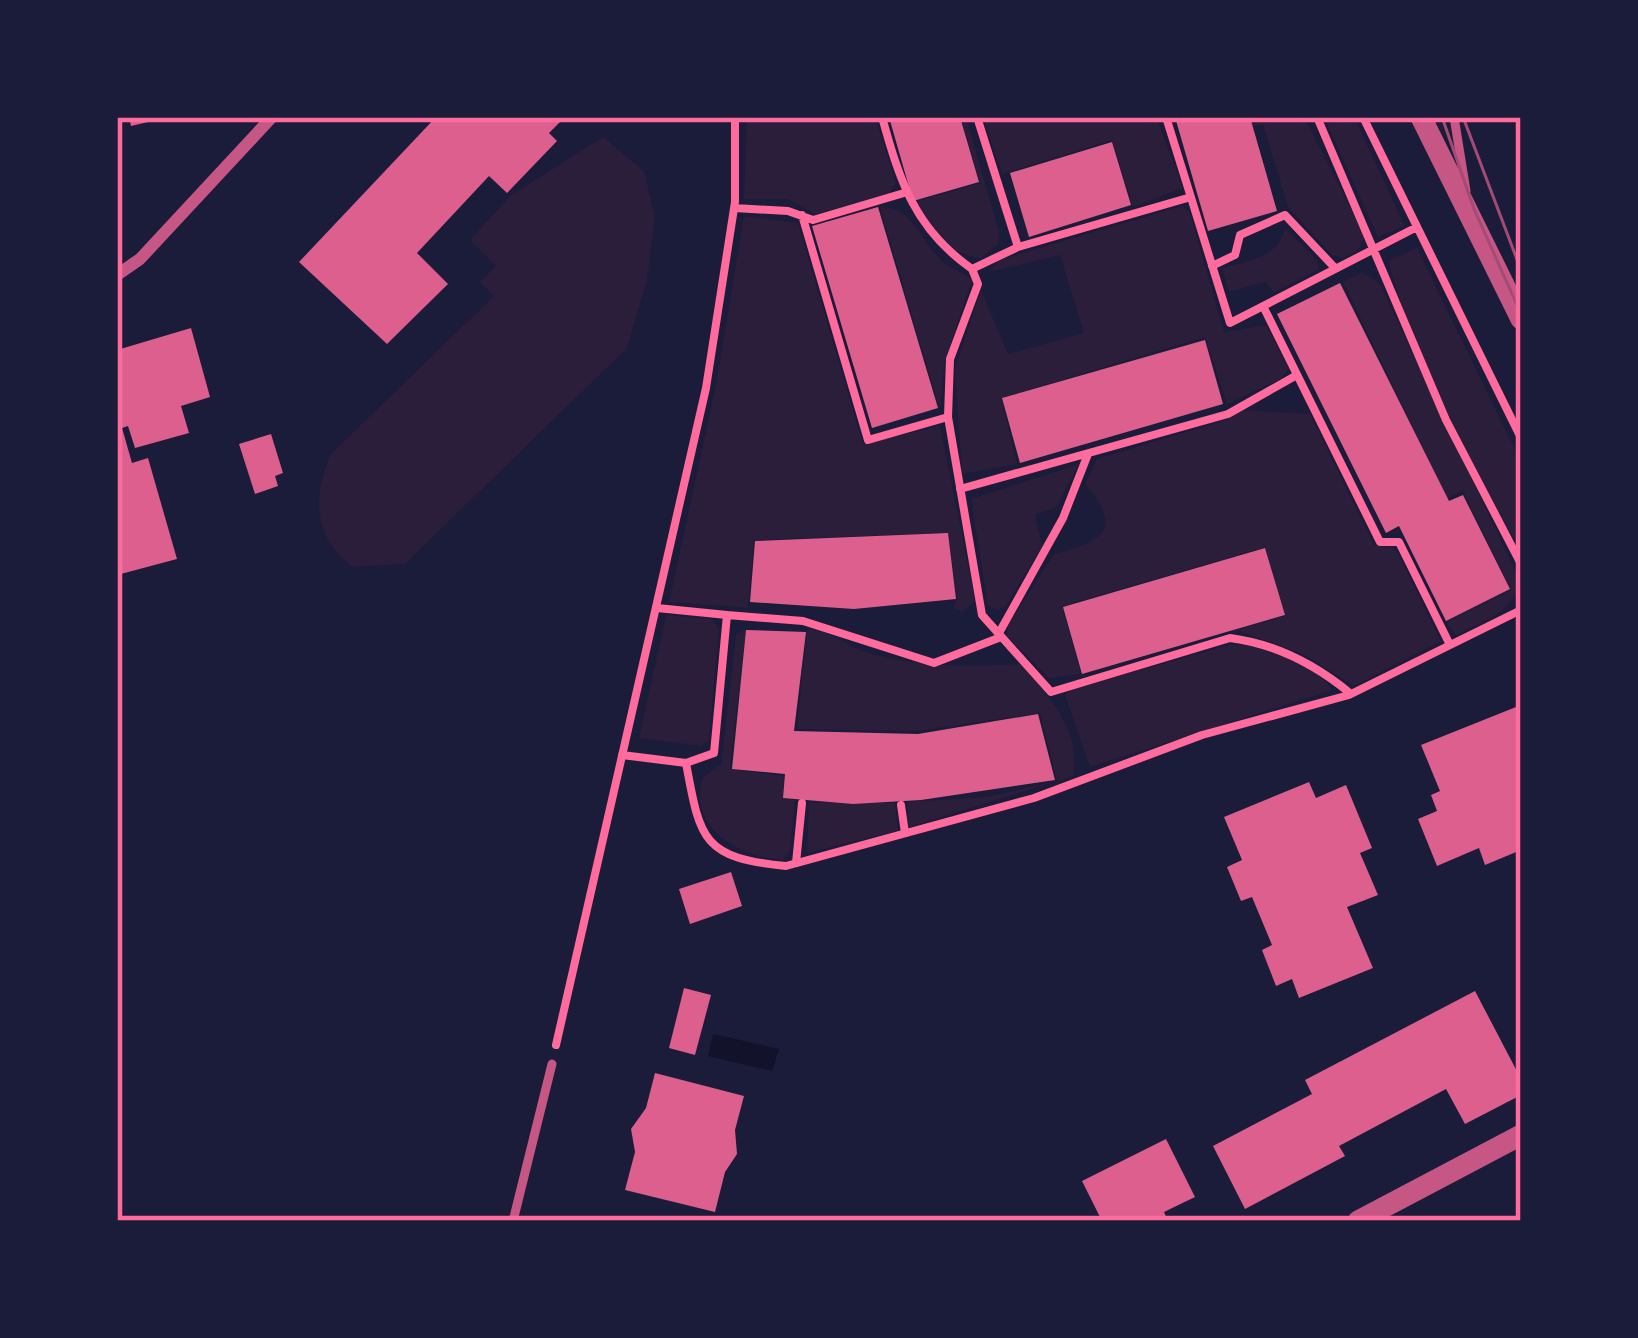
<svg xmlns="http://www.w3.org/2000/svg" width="1638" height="1338" viewBox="0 0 1638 1338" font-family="'Exo 2',sans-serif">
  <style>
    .green { fill: #2a1e3b }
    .water { fill: #12122b }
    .building { fill: #dd5f8e }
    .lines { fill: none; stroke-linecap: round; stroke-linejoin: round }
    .path { stroke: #ff6b9d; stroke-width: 8 }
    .service { stroke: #c65784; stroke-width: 9 }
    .minor { stroke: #c65784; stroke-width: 12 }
    .tertiary { stroke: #c65784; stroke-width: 21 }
    .tram { stroke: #a44b75; stroke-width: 3 }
    .neatline { fill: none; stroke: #ff6b9d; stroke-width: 4.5 }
  </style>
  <rect width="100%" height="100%" fill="#1b1b3a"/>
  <!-- green -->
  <path class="green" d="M747 117H875L896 183 889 193 816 214 788 199H744Z
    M961 117H966L999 232 998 244 980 259 950 249 915 202 980 183Z
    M983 117H1156L1183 188 1133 207 1112 140 1002 174Z
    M1250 117H1304L1365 236 1357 251 1342 258 1332 255 1288 207 1263 124 1253 127Z
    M1324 117H1354L1405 226 1378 237Z
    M603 137 644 171 655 217 647 280 627 348 405 564 353 567C313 538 313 498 330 455L494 296 480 282 496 266 470 240 510 196Z
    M1182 206 1190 213 1224 332 1266 325 1289 369 1280 379 1227 404 1205 337 1001 398 1017 464 962 474 955 369 981 290 1008 354 1084 333 1060 255 990 272 999 260Z
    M880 207C917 207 920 246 947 265 956 271 965 273 972 280L945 360 940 410Z
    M744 216 798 223 863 444 940 426 974 594V602L962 612 953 608 957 599 948 533 754 540 748 608 669 602 716 385Z
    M1285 228 1317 260 1319 269 1274 292 1265 282 1229 292 1222 268C1250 260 1277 259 1285 228Z
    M1417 248 1521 462V550C1470 467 1414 355 1388 261Z
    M1362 272 1380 284 1520 581C1513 613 1483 621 1456 635L1446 622 1511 590 1463 491 1447 498 1343 282Z
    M1240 410 1310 414 1374 545 1393 548 1399 555 1441 641 1354 686 1305 655 1236 630 1285 616 1265 547 1062 606 1081 674 1049 678 1007 636 1008 625 1054 554C1102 541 1125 530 1085 484L1097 459 1229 419Z
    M1079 464 1056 508 1035 514 1042 546 1006 606 998 610 988 606 971 499Z
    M666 615 711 619 719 629 709 740 701 746 639 738Z
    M746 629 730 769 784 776 783 799 795 800 790 851 782 860C737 856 687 827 703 777L721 765 736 634Z
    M807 629C831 630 846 646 868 653 919 667 967 667 1020 664 1048 694 1082 731 1073 776L909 827 907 802 987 797 1057 781 1040 713 918 731 797 729Z
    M1232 644C1260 646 1319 665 1332 690L1090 767 1065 695 1071 690Z
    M809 802 895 803 898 831 807 853Z"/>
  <!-- water -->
  <path class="water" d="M713 1034 779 1049 772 1071 708 1056Z"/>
  <!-- building -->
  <path class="building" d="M129 117H160L161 119 131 126Z
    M436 117H565L549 133 557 141 507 193 489 176 417 253 448 284 387 344 299 262Z
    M889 117H960L979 182 913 201Z
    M1175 117H1250L1277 211 1208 231Z
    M1112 142 1131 205 1029 237 1010 173Z
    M878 207 938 408 872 428 812 226Z
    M1340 283 1449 501 1463 495 1510 589 1446 621 1399 526 1386 533 1277 314Z
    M191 328 210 397 181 406 189 433 135 448 128 426 122 428 132 463 148 458 177 559 117 575V350Z
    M1205 340 1223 404 1020 463 1002 398Z
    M271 434 283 473 275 476 278 486 255 494 239 444Z
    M948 533 956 599 854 609 750 602 755 541Z
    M1265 548 1285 615 1082 674 1063 607Z
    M746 630 806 632 794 731 918 734 1038 714 1055 780 921 800 853 804 783 798 785 774 732 769Z
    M1521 705V832L1516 835 1521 850 1485 865 1479 848 1437 866 1418 819 1437 811 1431 795 1440 791 1421 745Z
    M1309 782 1316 798 1346 785 1372 848 1360 853 1378 895 1347 907 1373 968 1299 998 1292 979 1276 986 1262 950 1272 945 1252 897 1241 901 1227 867 1242 860 1224 817Z
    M731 872 742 906 690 924 679 889Z
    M684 988 711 995 695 1055 669 1048Z
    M1475 991 1521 1079V1095L1465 1124 1446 1089 1339 1146 1345 1156 1245 1209 1213 1146 1312 1094 1305 1080Z
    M655 1073 744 1096 735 1130 737 1154 725 1172 715 1212 625 1190 635 1152 631 1129 646 1108Z
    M1166 1139 1195 1197 1164 1212 1168 1221H1102L1082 1181Z"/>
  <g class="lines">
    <!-- path -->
    <path class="path" d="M882 117C900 182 915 229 972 269L1018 247
      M977 117 1018 247 1191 197
      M1166 117 1230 323 1415 228
      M1317 117 1446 420 1521 564
      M1363 117 1521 438
      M734 208 788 211 813 220 904 193
      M802 215 868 440 948 417
      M1212 266 1235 255 1240 235 1285 215 1335 268
      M972 269 978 284 950 359 948 417 982 615 1051 692 1230 638C1276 644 1316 665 1351 694L1521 610
      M1263 306 1380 542H1399L1450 645
      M960 489 1228 414 1297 375
      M657 608 727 615
      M999 633 1063 518 1088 454
      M622 755 686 763C700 839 702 858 786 866L1034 798 1202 735 1349 695
      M686 763 714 753 727 615 803 621 934 663 1001 637
      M901 805 905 833
      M796 863 802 803
      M556 1045 706 388 735 202V117"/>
    <!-- service -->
    <path class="service" d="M1454 117 1466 191
      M513 1221 552 1064"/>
    <!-- minor -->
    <path class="minor" d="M117 275 140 259 272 117"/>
    <!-- tertiary -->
    <path class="tertiary" d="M1421 117 1521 319
      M1358 1221 1521 1135"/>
    <!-- tram -->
    <path class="tram" d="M1442 117 1474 209 1521 314
      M1463 117 1521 270"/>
  </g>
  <!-- border -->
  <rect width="1638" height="1338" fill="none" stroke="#1b1b3a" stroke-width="240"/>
  <rect x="120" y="120" width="1398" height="1098" class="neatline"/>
</svg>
